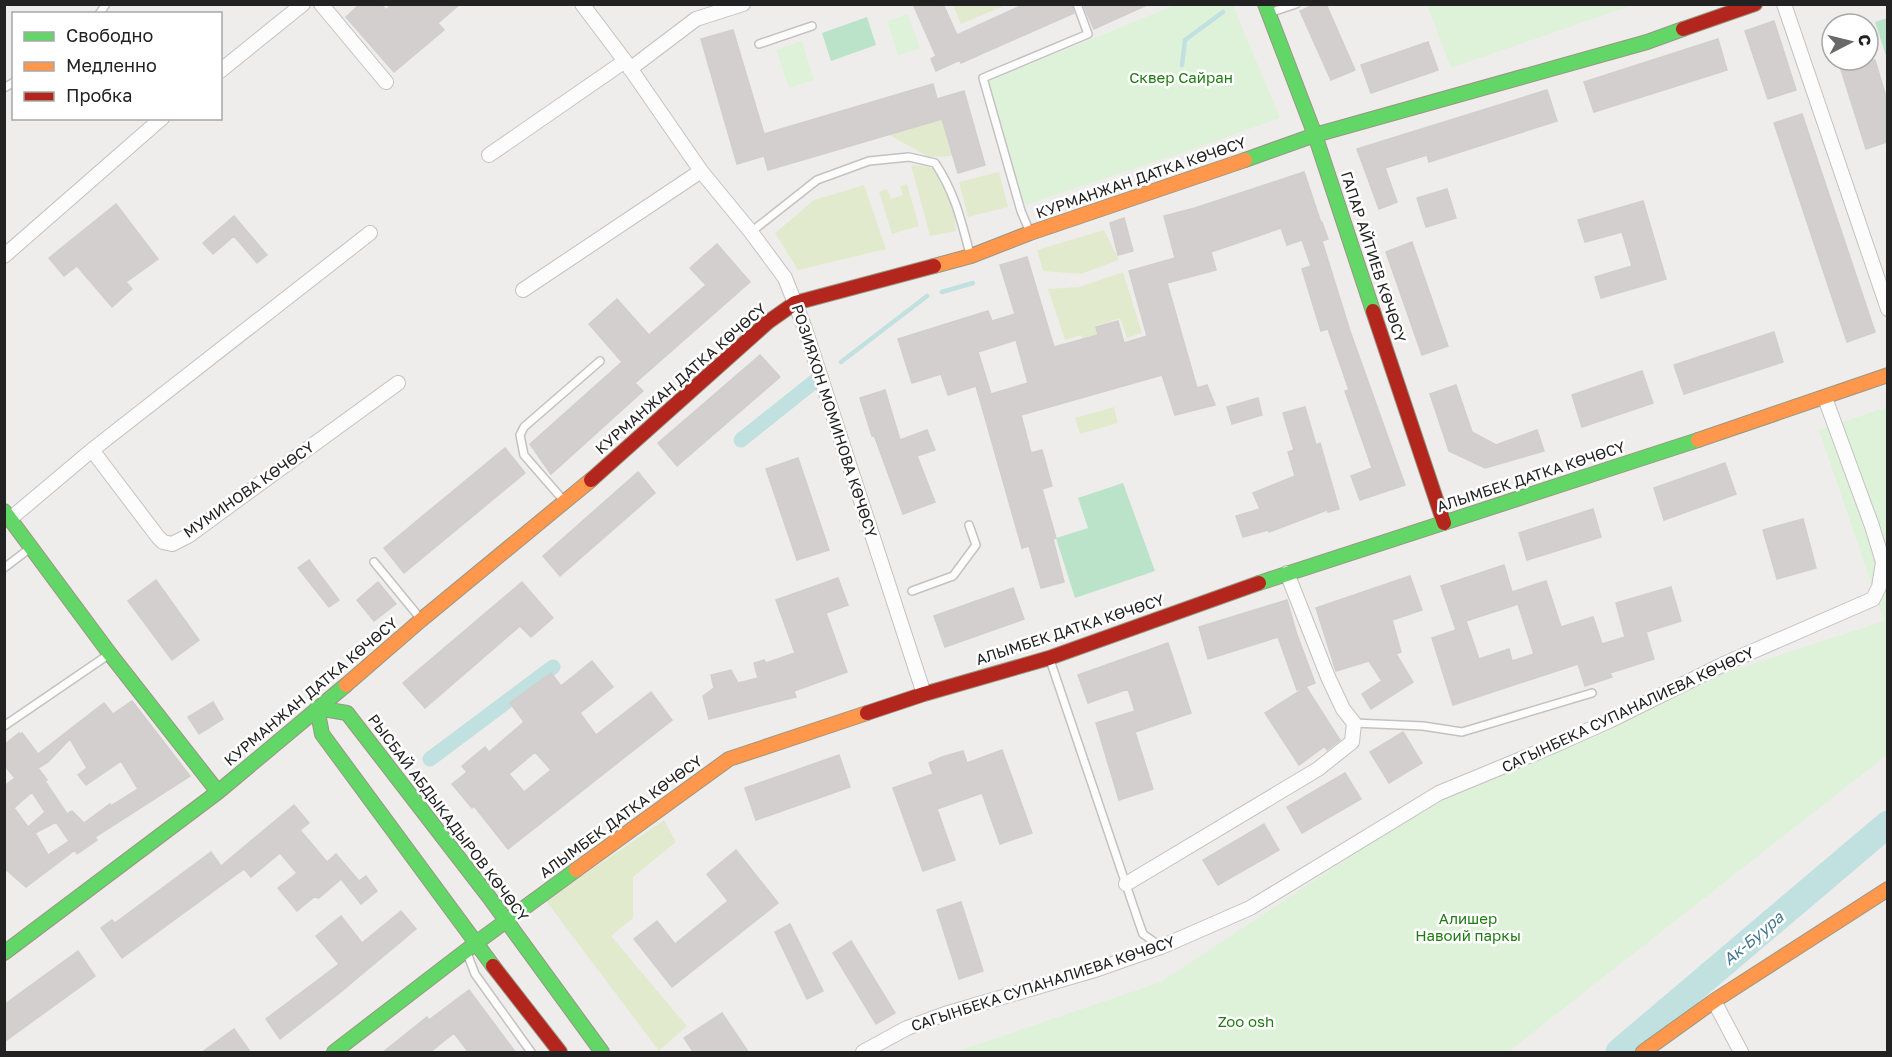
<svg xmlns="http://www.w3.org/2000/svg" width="1892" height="1057" viewBox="0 0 1892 1057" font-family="'Golos Text',sans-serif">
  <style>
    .grass { fill: #e2eacd }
    .park { fill: #def2d9 }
    .pitch { fill: #bae3c9 }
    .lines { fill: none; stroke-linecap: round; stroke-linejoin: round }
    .stream { stroke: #c1e0e0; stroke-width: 4.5 }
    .canal { stroke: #c1e0e0; stroke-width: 15 }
    .river { stroke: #c1e0e0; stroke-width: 27 }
    .building { fill: #d2cfce; stroke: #d2cecc; stroke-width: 1.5; fill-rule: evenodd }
    .lane-casing { stroke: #c3c2c1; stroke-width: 10 }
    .street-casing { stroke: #c3c2c1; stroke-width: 16 }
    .fast-casing { stroke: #999683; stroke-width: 16 }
    .slow-casing { stroke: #999683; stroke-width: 16 }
    .jam-casing { stroke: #999683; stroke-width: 16 }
    .lane { stroke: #fdfcfc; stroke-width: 7 }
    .street { stroke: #fdfcfc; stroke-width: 14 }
    .fast { stroke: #63d668; stroke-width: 14 }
    .slow { stroke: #ff974d; stroke-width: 14 }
    .jam { stroke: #b3261e; stroke-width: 14 }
    .labels { text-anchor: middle; stroke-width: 5; stroke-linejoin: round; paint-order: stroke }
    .park-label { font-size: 15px; fill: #217b14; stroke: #fff }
    .street-label { font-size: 15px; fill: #222; stroke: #fff }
    .water-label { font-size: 16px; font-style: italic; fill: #47788d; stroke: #fff }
  </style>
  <rect width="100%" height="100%" fill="#efedeb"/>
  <!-- grass -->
  <path class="grass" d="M953 5H1006L961 24Z
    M942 119 953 156 929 157 889 135Z
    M911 165 931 167C947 184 955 207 956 231L930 236Z
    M999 172 1008 207 968 217 959 182Z
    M907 184 919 226 892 234 879 192 887 189 891 199 903 195 900 186Z
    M864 185 886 249 798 270 775 233 814 200Z
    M1104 230 1119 260 1081 274 1043 271 1037 250Z
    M1123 272 1142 333 1127 338 1120 318 1095 326 1101 345 1086 350 1081 335 1065 340 1048 289 1079 287Z
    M1114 407 1118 423 1080 434 1075 418Z
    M664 820 676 842 633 877V918L611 936 687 1026 659 1051 546 901Z"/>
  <!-- park -->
  <path class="park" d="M1175 5H1233L1280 118 1202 146 1025 205 989 81Z
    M1427 5V4L1633 5 1451 68Z
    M908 14 920 48 898 56 887 21Z
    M802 41 814 80 789 88 776 50Z
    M1887 407V755L1508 1052H955L1161 982 1437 799 1703 680 1884 621 1819 430Z"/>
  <!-- pitch -->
  <path class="pitch" d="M867 17 876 45 831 61 822 33Z
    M1887 18H1888L1887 59 1875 22Z
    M1123 483 1155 571 1075 598 1056 538 1088 528 1078 498Z"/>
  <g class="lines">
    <!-- stream -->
    <path class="stream" d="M1182 65 1185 40 1223 12
      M942 292 973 283
      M841 362 927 296"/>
    <!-- canal -->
    <path class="canal" d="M741 440 815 381
      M430 759 553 667"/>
    <!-- river -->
    <path class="river" d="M1619 1052 1888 824"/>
  </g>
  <!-- building -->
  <path class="building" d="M360 4H381L386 10 392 4H460L438 23 444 30 394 72 346 17Z
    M913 4H943L957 35 1025 4H1072L1074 13 961 63 960 60 936 71 931 59 936 56Z
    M1083 4H1149L1094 29Z
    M1315 4H1326L1355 70 1331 80 1300 11Z
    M1774 21 1796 90 1768 99 1745 31Z
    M733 30 764 134 933 84 937 99 964 91 985 165 958 173 942 119 768 170 764 156 737 164 701 39Z
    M1718 39 1727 70 1594 112 1584 82Z
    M1428 42 1438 70 1371 93 1361 65Z
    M1838 60H1875L1887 100V142L1866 149Z
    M1547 90 1557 121 1429 162 1427 155 1385 168 1397 202 1379 209 1357 149Z
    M1802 114 1875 332 1847 342 1774 123Z
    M1304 172 1321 223 1322 222 1328 239 1322 241 1350 331 1405 485 1360 500 1351 476 1372 468 1345 391 1349 390 1328 329 1321 331 1302 269 1311 266 1302 240 1287 245 1281 228 1211 252 1216 270 1167 283 1197 388 1207 385 1215 405 1175 415 1162 375 1021 415 1031 453 1042 450 1052 486 1042 489 1056 538 1053 539 1064 582 1041 588 1029 546 1022 548 976 386 948 395 941 374 912 383 898 339 988 311 992 321 1015 314 1000 265 1027 257 1054 347 1098 335 1096 327 1118 321 1124 343 1147 336 1129 271 1175 258 1164 216 1195 208ZM1016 340 1028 383 991 394 978 352Z
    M1447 189 1456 218 1426 227 1417 198Z
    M1643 201 1666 279 1601 298 1595 277 1632 266 1622 232 1585 242 1578 220Z
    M116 204 158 259 126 282 132 289 112 307 77 266 64 276 49 258Z
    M234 216 267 255 257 263 234 236 213 254 203 243Z
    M1124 218 1133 251 1118 255 1110 223Z
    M1412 242 1448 346 1422 355 1386 252Z
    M717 244 750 282 635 383 643 391 551 474 530 444 622 362 589 324 617 299 649 335 706 285 690 268Z
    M1774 332 1783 362 1684 394 1674 365Z
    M760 355 780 377 677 466 658 443Z
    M1642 371 1653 403 1582 427 1572 395Z
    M1456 385 1472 432 1496 445 1537 430 1544 451 1485 468 1449 451 1430 394Z
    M885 390 900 440 927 430 935 450 917 456 935 502 903 514 874 435 872 436 860 398Z
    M1258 398 1262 415 1232 424 1227 407Z
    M1305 407 1316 445 1320 443 1339 509 1328 512 1327 510 1269 532 1268 530 1243 537 1236 516 1260 509 1253 493 1295 476 1288 452 1294 450 1283 413Z
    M505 448 525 473 404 573 384 548Z
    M798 458 829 550 797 560 766 469Z
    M1725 463 1736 494 1664 520 1654 488Z
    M638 472 655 493 560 576 543 556Z
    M1593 509 1601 537 1527 560 1519 533Z
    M1803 519 1816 568 1777 579 1763 530Z
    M309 560 339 600 329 607 298 568Z
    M1504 565 1512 592 1546 581 1561 627 1593 617 1602 644 1625 637 1616 603 1671 587 1681 621 1646 632 1654 659 1610 673 1612 677 1585 686 1578 664 1453 705 1432 638 1456 630 1441 586ZM1518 604 1534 654 1512 661 1509 649 1479 659 1466 621Z
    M1410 576 1422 610 1392 620 1401 652 1396 654 1413 682 1371 709 1362 694 1382 681 1369 661 1336 671 1316 608Z
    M838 578 848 605 826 613 847 672 794 691 796 697 709 719 703 696 714 688 711 675 731 670 738 683 758 678 754 663 764 660 766 663 795 653 776 600Z
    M156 580 199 640 172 660 128 601Z
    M378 582 396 604 374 621 357 600Z
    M522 582 553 618 531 637 520 626 425 708 403 683Z
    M1013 588 1024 619 945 647 934 616Z
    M1287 600 1296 632 1315 683 1297 690 1278 637 1208 659 1199 627Z
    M1168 643 1191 713 1135 732 1153 789 1119 800 1096 723 1135 711 1128 689 1088 703 1078 675Z
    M592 661 613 687 580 713 596 735 651 692 672 720 508 849 474 806 472 808 452 784 467 772 462 766 485 747 489 752 524 722 510 703 551 673 561 686ZM535 752 551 770 524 792 509 774Z
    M1306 687 1340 740 1327 750 1325 746 1299 765 1265 713Z
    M132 701 190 776 95 837 97 840 77 854 75 850 26 887 4 868V786L15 778 4 765V745L19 733 20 735 22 733 38 754 104 703 113 714ZM70 739 87 768 78 775 86 785 121 761 138 789 111 806 110 804 84 823 72 811 67 814 45 781 47 780 38 768 48 762ZM32 792 45 812 28 827 14 808ZM56 822 69 841 48 855 35 833Z
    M213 702 223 719 199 734 188 717Z
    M1403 732 1422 763 1389 783 1370 752Z
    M1002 750 1032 833 1000 844 982 793 937 809 955 860 923 871 893 788 933 774 929 763 942 757 963 751 967 763Z
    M839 755 850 787 756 820 745 788Z
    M1345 773 1361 799 1302 833 1287 807Z
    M294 805 309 823 300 830 327 862 336 854 359 881 366 876 377 891 361 904 341 879 319 898 314 897 297 911 278 888 297 873 280 853 251 877 244 869 122 958 101 928 112 920 115 923 211 852 221 866Z
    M1264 824 1279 850 1218 885 1203 860Z
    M736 850 778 903 672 987 634 939 657 921 675 944 728 901 707 874Z
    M961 902 983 971 959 979 937 910Z
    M401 911 416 929 337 995 280 1039 266 1019 339 964 316 936 341 916 362 943Z
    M790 924 823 991 807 999 775 932Z
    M851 941 895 1013 876 1024 833 953Z
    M78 951 95 976 4 1042V1005Z
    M469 990 516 1053H469L454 1033 429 1053H382L427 1017 429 1020Z
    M722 1013 749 1053H694L684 1038Z
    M234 1029 251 1053H201Z"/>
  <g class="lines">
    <defs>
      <path id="lane" d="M1272 12 1296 4
        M99 14 106 4
        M759 44 812 26
        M4 88 14 82
        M1029 230 1021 211 983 78 1088 34 1077 4
        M751 232 817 180 869 161 909 157 935 163C955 193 961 220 970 254
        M564 501 524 455 520 435 524 427 600 361
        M374 562 420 618
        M4 568 29 549
        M912 591 953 576 976 545 969 525
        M1050 660 1137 917 1143 934 1160 946
        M1354 723 1423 726 1462 732 1592 693
        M4 726 108 655
        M467 953 475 974 531 1052"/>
      <path id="street" d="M321 4 386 82
        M582 4 625 61 701 171 751 232 785 278 804 326 924 694
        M1784 4 1888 309
        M630 69 696 19 743 4
        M220 71 303 4
        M489 155 625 61
        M4 256 162 118
        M523 290 701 171
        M92 450 158 537 163 542 172 544 188 536 398 383
        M10 519 92 450 370 233
        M1126 884 1318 769 1352 742 1354 723 1343 709 1328 677 1287 573
        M1714 1001 1741 1052
        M863 1052 907 1028 945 1014 1098 969 1161 947 1250 908 1439 793 1555 745 1611 720 1726 663 1873 599 1879 587 1883 562 1872 526 1825 398"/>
      <path id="fast" d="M1265 4 1315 135 1373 311
        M1245 160 1315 135 1647 42 1683 29
        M4 511 110 654 218 792
        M1259 583 1698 440
        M317 708 347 713 489 897 602 1052
        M317 708 322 734 493 966
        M4 953 218 792 346 685
        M334 1052 476 943 576 870"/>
      <path id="slow" d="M934 266 971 256 1030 233 1245 160
        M1698 440 1888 375
        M346 685 421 620 591 480
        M576 870 729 759 867 713
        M1643 1052 1714 1001 1888 889"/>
      <path id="jam" d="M1683 29 1755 4
        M1373 311 1444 523
        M591 480 768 322 795 303 934 266
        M867 713 924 694 1049 658 1259 583
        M493 966 560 1052"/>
    </defs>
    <!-- lane casing -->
    <use href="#lane" class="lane-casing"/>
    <!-- street casing -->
    <use href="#street" class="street-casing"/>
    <!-- fast casing -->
    <use href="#fast" class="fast-casing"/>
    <!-- slow casing -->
    <use href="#slow" class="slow-casing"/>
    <!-- jam casing -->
    <use href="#jam" class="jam-casing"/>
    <!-- lane -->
    <use href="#lane" class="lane"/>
    <!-- street -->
    <use href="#street" class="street"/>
    <!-- fast -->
    <use href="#fast" class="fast"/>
    <!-- slow -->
    <use href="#slow" class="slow"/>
    <!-- jam -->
    <use href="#jam" class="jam"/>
  </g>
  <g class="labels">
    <!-- park labels -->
    <g class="park-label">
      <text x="1181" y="83">Сквер Сайран</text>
      <text x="1468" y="924">Алишер<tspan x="1468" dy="17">Навоий паркы</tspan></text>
      <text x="1246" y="1027">Zoo osh</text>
    </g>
    <!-- street labels -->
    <g class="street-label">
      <text transform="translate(1141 178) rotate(-19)" y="5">КУРМАНЖАН ДАТКА КӨЧӨСҮ</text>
      <text transform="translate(1373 257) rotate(72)" y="5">ГАПАР АЙТИЕВ КӨЧӨСҮ</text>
      <text transform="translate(681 379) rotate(-41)" y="5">КУРМАНЖАН ДАТКА КӨЧӨСҮ</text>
      <text transform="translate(834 421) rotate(72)" y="5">РОЗИЯХОН МОМИНОВА КӨЧӨСҮ</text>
      <text transform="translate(1531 477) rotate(-18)" y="5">АЛЫМБЕК ДАТКА КӨЧӨСҮ</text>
      <text transform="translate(249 490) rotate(-35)" y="5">МУМИНОВА КӨЧӨСҮ</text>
      <text transform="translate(1070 630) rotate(-18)" y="5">АЛЫМБЕК ДАТКА КӨЧӨСҮ</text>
      <text transform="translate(311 692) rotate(-40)" y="5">КУРМАНЖАН ДАТКА КӨЧӨСҮ</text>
      <text transform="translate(1628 710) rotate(-25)" y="5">САГЫНБЕКА СУПАНАЛИЕВА КӨЧӨСҮ</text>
      <text transform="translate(621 817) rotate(-36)" y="5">АЛЫМБЕК ДАТКА КӨЧӨСҮ</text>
      <text transform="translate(448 818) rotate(53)" y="5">РЫСБАЙ АБДЫКАДЫРОВ КӨЧӨСҮ</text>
      <text transform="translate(1043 984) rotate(-18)" y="5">САГЫНБЕКА СУПАНАЛИЕВА КӨЧӨСҮ</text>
    </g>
    <!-- water labels -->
    <g class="water-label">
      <text transform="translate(1753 938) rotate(-40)" y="6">Ак-Буура</text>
    </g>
  </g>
  <!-- border -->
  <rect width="1892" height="1057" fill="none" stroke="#222222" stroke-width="12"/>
  <!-- legend -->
  <rect x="12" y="12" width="210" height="108" fill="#ffffff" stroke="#a7a7a7" stroke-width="1.5"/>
  <rect x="24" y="32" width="30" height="9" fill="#63d668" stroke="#a7a7a7" stroke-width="1.5"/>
  <text x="66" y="42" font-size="18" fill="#222222">Свободно</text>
  <rect x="24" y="62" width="30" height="9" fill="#ff974d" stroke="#a7a7a7" stroke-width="1.5"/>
  <text x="66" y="72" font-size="18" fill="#222222">Медленно</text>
  <rect x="24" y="92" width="30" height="9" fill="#b3261e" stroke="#a7a7a7" stroke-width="1.5"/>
  <text x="66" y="102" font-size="18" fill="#222222">Пробка</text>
  <!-- north arrow -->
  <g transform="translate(1850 42) rotate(83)"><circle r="28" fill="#ffffff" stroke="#a7a7a7" stroke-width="1.5"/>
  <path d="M0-4.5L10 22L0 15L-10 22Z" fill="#6a6968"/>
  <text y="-9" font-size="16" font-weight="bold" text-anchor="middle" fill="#222222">С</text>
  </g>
</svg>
